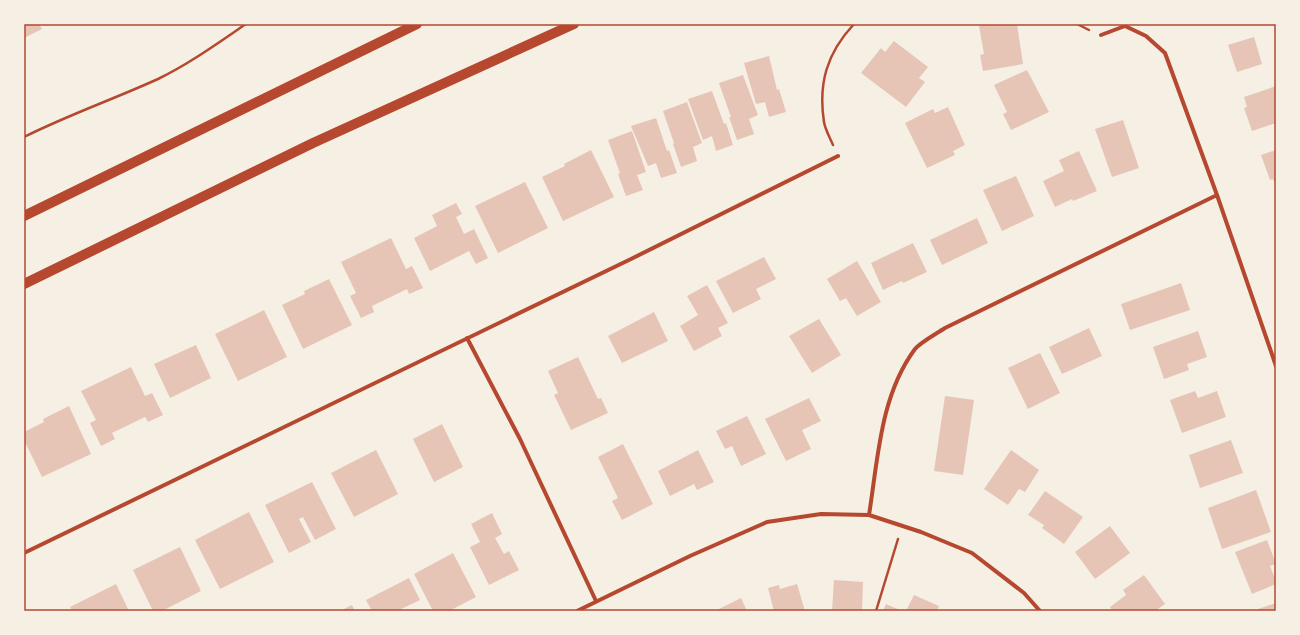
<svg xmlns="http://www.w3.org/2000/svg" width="1300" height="635" viewBox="0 0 1300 635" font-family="'Exo 2',sans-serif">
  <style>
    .building { fill: #e6c5b7 }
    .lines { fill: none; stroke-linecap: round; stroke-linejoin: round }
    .path { stroke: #b5482f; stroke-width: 2.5 }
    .minor { stroke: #b5482f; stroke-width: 4 }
    .primary { stroke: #b5482f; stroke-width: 10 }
    .neatline { fill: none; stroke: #b5482f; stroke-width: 1.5 }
  </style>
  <rect width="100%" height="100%" fill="#f6efe4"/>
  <!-- building -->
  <path class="building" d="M24 24H39L42 29 24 38Z
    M989 24H1017L1023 64 983 71 980 55 984 54 979 26Z
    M1254 37 1262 64 1237 72 1228 45Z
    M894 41 928 67 919 78 925 82 906 107 861 73 881 48 885 52Z
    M769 56 777 90 779 89 786 112 769 117 765 102 756 104 744 63Z
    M1027 70 1049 112 1011 130 1003 114 1007 112 994 85Z
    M743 75 758 115 749 119 754 134 737 140 729 117H731L719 83Z
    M1276 86V123L1252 131 1244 108 1247 107 1244 97Z
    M712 91 724 124 726 123 733 145 716 151 712 136 703 140 688 99Z
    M687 102 702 143 693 147 697 161 681 167 673 144 674 143 663 111Z
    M948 107 965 145 953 151 955 155 927 168 905 123 933 109 935 113Z
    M656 118 667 151 669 150 677 173 661 178 656 163 648 166 631 126Z
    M1123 120 1139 168 1112 177 1095 129Z
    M632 131 646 172 637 175 643 190 626 196 618 174 620 173 608 140Z
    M591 150 614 197 563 221 542 177 565 166 564 164Z
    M1276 150V187L1273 179 1270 180 1261 155Z
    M1079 151 1097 191 1073 201 1072 199 1055 207 1043 181 1064 171 1059 160Z
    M1016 176 1034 216 1002 231 983 190Z
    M525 182 548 228 498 253 475 206Z
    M456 203 462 214 456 217 464 234 474 229 488 258 476 264 469 251 430 271 414 238 437 226 432 215Z
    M977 218 988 243 942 265 930 240Z
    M391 238 406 269 412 266 423 288 409 294 407 289 372 306 374 312 361 318 350 296 356 293 341 262Z
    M913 243 927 272 903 283 902 281 883 290 871 263Z
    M764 257 776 279 756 289 761 299 733 313 716 281Z
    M857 261 881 302 857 316 846 298 840 301 827 279Z
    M329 279 352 325 303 349 282 305 305 294 304 291Z
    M1181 283 1190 310 1130 330 1121 304Z
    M707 285 728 323 718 328 722 336 694 351 680 326 698 315 687 296Z
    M264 310 287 357 238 381 215 334Z
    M654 312 668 341 622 363 608 336Z
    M819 319 841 355 812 373 789 336Z
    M1089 328 1102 356 1062 374 1049 347Z
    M1198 331 1207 357 1187 364 1189 370 1164 379 1153 347Z
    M196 345 211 378 170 398 154 364Z
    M1040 353 1060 393 1028 409 1008 368Z
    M578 357 598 399 601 398 608 413 571 430 554 395 558 393 548 371Z
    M131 367 145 396 152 393 163 415 148 422 145 417 112 433 115 439 101 446 90 423 96 420 81 391Z
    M1195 391 1198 398 1217 391 1226 417 1182 433 1170 400Z
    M945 396 974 400 963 475 934 471Z
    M809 398 821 421 802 430 811 449 786 461 765 419Z
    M69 406 91 454 42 477 24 440V432L44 422 43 419Z
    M747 416 766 454 741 466 732 446 725 449 716 431Z
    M442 424 463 467 434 482 413 439Z
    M1231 440 1243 473 1200 488 1189 455Z
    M623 444 653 504 622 520 612 501 618 498 598 457Z
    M376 450 398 494 354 517 331 473Z
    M698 450 714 482 697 490 694 484 670 496 658 471Z
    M1011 450 1039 470 1025 492 1019 489 1008 505 984 489Z
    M312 482 336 529 315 540 303 517 299 519 311 542 289 553 265 505Z
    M1256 490 1271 532 1222 549 1208 508Z
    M1045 491 1083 517 1064 544 1042 528 1044 525 1028 515Z
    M249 512 274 562 220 589 195 540Z
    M492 513 502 534 495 538 504 554 509 551 519 570 489 585 470 547 480 542 471 524Z
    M1110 526 1130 553 1095 579 1075 552Z
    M1267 540 1276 564 1270 566 1276 581V584L1252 594 1235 552Z
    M180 547 201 591 162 611H153L133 570Z
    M453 553 476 597 449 611H433L414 574Z
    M1144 575 1165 604 1155 611H1112L1110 607 1126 595 1123 590Z
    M409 578 420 600 401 609 403 611H372L366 600Z
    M834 580 863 582 862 611H832Z
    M116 584 129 611H72L70 607Z
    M797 584 805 611H774L768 588 779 585 780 589Z
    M914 595 939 606 937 611H906Z
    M741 598 747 611H715Z
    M1276 603V611H1259L1258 609Z
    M886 604 902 611H883Z
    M352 605 355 611H340Z"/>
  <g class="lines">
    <!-- path -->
    <path class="path" d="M1077 24 1089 30
      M24 137C68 115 114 99 158 79 189 64 218 43 246 24
      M833 145C830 138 825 129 824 122 818 83 827 53 854 24
      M876 611 898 539"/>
    <!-- minor -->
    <path class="minor" d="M1101 35 1125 26 1146 36 1165 53 1217 195 1276 366
      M467 338 520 439 596 601
      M869 515C878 459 880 396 915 349 921 342 936 334 945 328L1217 195
      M24 553 631 259 838 156
      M577 611 690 556 767 522 821 514 869 515 921 532 972 553 1024 593 1040 611"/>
    <!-- primary -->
    <path class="primary" d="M24 216 417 24
      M24 284 313 143 574 24"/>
  </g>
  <!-- border -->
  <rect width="1300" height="635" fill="none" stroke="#f6efe4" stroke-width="50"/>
  <rect x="25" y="25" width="1250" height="585" class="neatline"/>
</svg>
